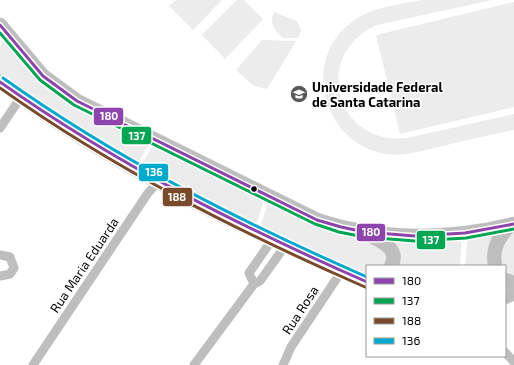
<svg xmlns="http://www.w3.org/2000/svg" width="514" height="365" viewBox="0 0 514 365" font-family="'Exo 2',sans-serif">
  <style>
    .green { fill: #ececec }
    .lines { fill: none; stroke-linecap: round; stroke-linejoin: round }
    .primary-casing { stroke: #dbdbdb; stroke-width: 15 }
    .minor { stroke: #bebebe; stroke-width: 9 }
    .primary { stroke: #bebebe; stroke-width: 14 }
    .bus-1-casing { stroke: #fff; stroke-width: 6 }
    .bus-2-casing { stroke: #fff; stroke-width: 6 }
    .bus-3-casing { stroke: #fff; stroke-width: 6 }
    .bus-4-casing { stroke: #fff; stroke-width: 6 }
    .bus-1 { stroke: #8e44ad; stroke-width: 3 }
    .bus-2 { stroke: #00a651; stroke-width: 3 }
    .bus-3 { stroke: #7a4b2a; stroke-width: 3 }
    .bus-4 { stroke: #00a9ce; stroke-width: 3 }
    .bus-dot { fill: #000; stroke: #fff; stroke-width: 1.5 }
    .labels { text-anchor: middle; stroke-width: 3; stroke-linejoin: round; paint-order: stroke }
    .poi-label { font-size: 13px; font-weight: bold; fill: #000; stroke: #fff; text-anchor: start }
    .street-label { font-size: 13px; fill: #000; stroke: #fff }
    .line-badge { stroke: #fff; stroke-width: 1.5 }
    .badge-label { font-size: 11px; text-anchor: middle; font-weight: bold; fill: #fff }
  </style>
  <rect width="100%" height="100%" fill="#fff"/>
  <!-- green -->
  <path class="green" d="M176 0H222L193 30 169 6Z
    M237 0H244L263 19 225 59 202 35Z
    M421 0H492L377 25C311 54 335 146 407 138L514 114V130C490 135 467 140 443 146 424 150 405 157 386 154 323 144 300 60 352 22 371 7 398 5 421 0Z
    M514 2V107L400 134 376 35Z
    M274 12 297 21 301 30 298 38H282C275 29 269 24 274 12Z
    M3 33 37 75 152 140 136 166 0 78V49Z
    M262 40 296 41 267 89 254 86 236 70Z
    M155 142 265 197 255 229 139 168Z
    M269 199 387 250 388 266H367V272L345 269 259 231Z
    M502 230 491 266H465L468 235Z
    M514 230V280L505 277V266H497L498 249Z
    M462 236 460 266H396L379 237Z"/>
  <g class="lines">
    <defs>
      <path id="primary" d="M0 25 43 76 77 101 317 220C379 241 451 240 514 224
        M0 82C110 164 241 228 367 282
        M366 234C379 240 401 248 391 266
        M495 266C492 248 498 239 509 226
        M505 280 514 283
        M505 297 514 293"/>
    </defs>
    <!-- primary casing -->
    <use href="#primary" class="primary-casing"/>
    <!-- minor -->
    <path class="minor" d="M0 128 21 97
      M0 255 10 257 14 268 10 274 0 276
      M254 284 249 273 272 240
      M505 352 514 362
      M33 365 148 193 159 181
      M194 365 254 284 260 281 285 246
      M283 365 291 347 341 272"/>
    <!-- primary -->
    <use href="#primary" class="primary"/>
    <defs>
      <path id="bus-1" d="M0 25 43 76 77 101 317 220 341 227 365 232 415 236 465 233 514 224
        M0 82C116 164 237 225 367 282"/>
      <path id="bus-2" d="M0 33 40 80 74 105 315 224 339 232 364 237 415 241 466 238 514 229"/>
      <path id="bus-3" d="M0 88C114 169 237 231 365 287"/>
      <path id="bus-4" d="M3 78C117 159 239 221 367 277"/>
    </defs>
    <!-- bus-1 casing -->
    <use href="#bus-1" class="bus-1-casing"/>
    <!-- bus-2 casing -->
    <use href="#bus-2" class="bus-2-casing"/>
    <!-- bus-3 casing -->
    <use href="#bus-3" class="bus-3-casing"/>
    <!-- bus-4 casing -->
    <use href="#bus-4" class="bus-4-casing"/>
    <!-- bus-1 -->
    <use href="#bus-1" class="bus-1"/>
    <!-- bus-2 -->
    <use href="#bus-2" class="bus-2"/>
    <!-- bus-3 -->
    <use href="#bus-3" class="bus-3"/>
    <!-- bus-4 -->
    <use href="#bus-4" class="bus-4"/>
  </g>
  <!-- icons -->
  <defs>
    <symbol id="university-disc" viewBox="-11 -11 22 22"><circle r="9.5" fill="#595959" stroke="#fff"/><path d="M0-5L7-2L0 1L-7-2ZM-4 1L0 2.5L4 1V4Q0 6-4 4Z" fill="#fff"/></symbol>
  </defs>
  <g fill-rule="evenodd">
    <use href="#university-disc" x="289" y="84" width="20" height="20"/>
  </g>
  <!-- markers -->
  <circle class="bus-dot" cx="254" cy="189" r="3.5"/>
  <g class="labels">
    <!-- poi labels -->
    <g class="poi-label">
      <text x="312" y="92">Universidade Federal<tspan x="312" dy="15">de Santa Catarina</tspan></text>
    </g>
    <!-- street labels -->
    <g class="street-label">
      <text transform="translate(84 265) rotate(-56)" y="5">Rua Maria Eduarda</text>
      <text transform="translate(300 310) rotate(-57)" y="5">Rua Rosa</text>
    </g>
  </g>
  <g class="line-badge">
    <rect x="93" y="107" width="31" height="19" rx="4" fill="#8e44ad"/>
    <rect x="121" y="126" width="31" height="19" rx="4" fill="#00a651"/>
    <rect x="138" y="163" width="31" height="19" rx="4" fill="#00a9ce"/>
    <rect x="162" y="187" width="31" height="20" rx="4" fill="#7a4b2a"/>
    <rect x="356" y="223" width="30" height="19" rx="4" fill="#8e44ad"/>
    <rect x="416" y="230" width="30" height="20" rx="4" fill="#00a651"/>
  </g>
  <g class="badge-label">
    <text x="109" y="120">180</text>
    <text x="137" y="140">137</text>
    <text x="154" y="176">136</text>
    <text x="177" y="201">188</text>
    <text x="371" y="236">180</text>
    <text x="431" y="244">137</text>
  </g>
  <!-- legend -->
  <rect x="366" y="265" width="140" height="92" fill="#ffffff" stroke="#999999"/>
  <rect x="374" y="278" width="20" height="6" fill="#8e44ad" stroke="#999999"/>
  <text x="402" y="285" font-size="12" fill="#000000">180</text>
  <rect x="374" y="298" width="20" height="6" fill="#00a651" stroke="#999999"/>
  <text x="402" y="305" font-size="12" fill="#000000">137</text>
  <rect x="374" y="318" width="20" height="6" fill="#7a4b2a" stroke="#999999"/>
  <text x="402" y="325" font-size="12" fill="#000000">188</text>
  <rect x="374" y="338" width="20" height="6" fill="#00a9ce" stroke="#999999"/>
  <text x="402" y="345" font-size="12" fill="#000000">136</text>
</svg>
